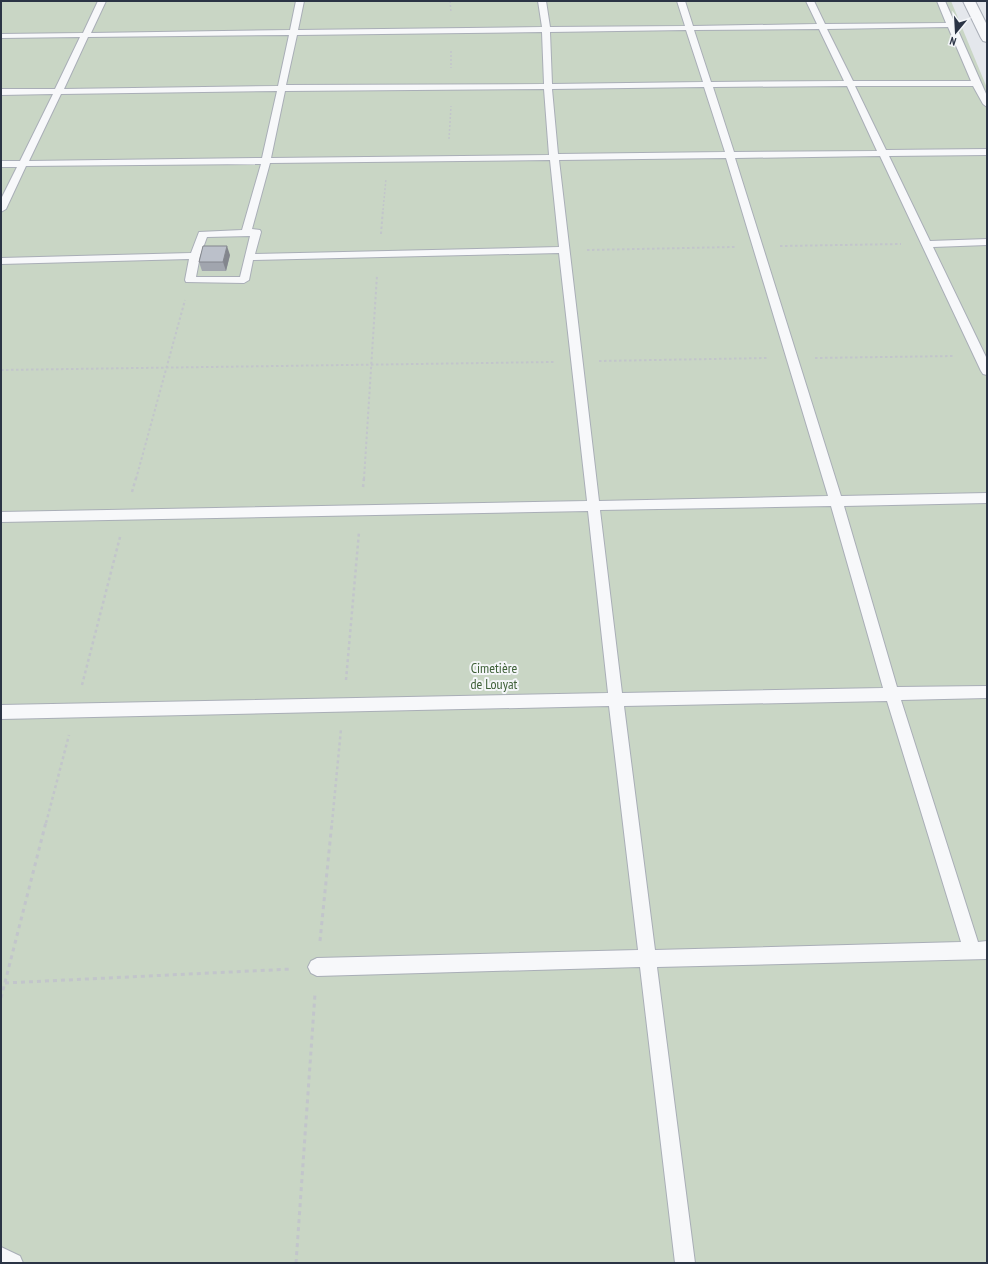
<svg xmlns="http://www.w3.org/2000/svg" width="988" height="1264" viewBox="0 0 988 1264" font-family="'PT Sans Narrow',sans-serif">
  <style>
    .green { fill: #c9d6c5 }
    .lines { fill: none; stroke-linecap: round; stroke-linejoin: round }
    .service-casing { stroke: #a9aeb7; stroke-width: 2 }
    .minor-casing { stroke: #a9aeb7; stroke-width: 2 }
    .path-far3 { stroke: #c2c5cb; stroke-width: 1.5; stroke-dasharray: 2 2; stroke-linecap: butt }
    .path-far2 { stroke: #c2c5cb; stroke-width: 2; stroke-dasharray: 2.5 2.5; stroke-linecap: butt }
    .path-far1 { stroke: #c2c5cb; stroke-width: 2.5; stroke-dasharray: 3 3; stroke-linecap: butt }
    .path { stroke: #c2c5cb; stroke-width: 3; stroke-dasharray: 4 4; stroke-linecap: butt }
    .service { fill: #f7f8fa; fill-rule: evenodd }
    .minor { fill: #f7f8fa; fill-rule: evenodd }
    .wall { fill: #a1a5ae }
    .shaded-wall { fill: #83868d }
    .building { fill: #bbc0ca; stroke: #83868d }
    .labels { text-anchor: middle; stroke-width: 4; stroke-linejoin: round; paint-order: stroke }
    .park-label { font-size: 14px; fill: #3f6138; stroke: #f4f6f9 }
  </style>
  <rect width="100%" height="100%" fill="#e4e7ec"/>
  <!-- green -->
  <path class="green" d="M1 1H951L987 88V1263H1Z"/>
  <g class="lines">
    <defs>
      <path id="service" d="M98 1H106L91 33 290 30 296 1H304L298 30 542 27 538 1H546L550 27 685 26 677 1H685L693 26 817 24 806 1H814L825 24 946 23 937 1H945L987 96V107L983 104 973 86H855L886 150 987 149V155L889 156 930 241 987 239V245L933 247 987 359V375L983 374 981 371 880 156 735 158 841 496 987 493V503L844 506 897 687 987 686V698L901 700 978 942 987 941V959L657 967 695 1263H675L640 967 317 976 311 973 308 967 311 961 317 958 638 950 609 706 1 719V705L608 693 588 511 1 522V512L587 501 559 253 253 260 249 280 244 283 186 282 185 280 189 259 1 264V258L191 253 199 232 242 230 261 164 26 166 6 209 1 212V199L17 167H1V161H20L53 94 1 95V89H55L80 37 1 38V34L83 33ZM948 27 971 81H853L827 29ZM819 29 844 81 711 82 694 30ZM686 30 703 82 552 84 550 32ZM542 32 544 84 286 85 297 35ZM289 35 278 86 64 89 88 37ZM847 86 877 151 734 152 713 87ZM704 87 725 152 558 154 552 89ZM544 89 549 155 271 158 285 91ZM277 91 262 158 29 161 61 94ZM726 158 828 496 599 501 559 160ZM550 160 559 247 255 254 261 232 260 230 252 229 270 163ZM250 236 240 277H196L200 256 207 237ZM831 506 883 688 622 693 600 510ZM887 701 961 942 655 950 624 706Z
        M1 1247 20 1256 23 1263H1Z"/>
      <path id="minor" d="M963 1H975L987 25V42L983 41 981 38Z"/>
    </defs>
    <!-- service casing -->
    <use href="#service" class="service-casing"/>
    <!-- minor casing -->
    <use href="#minor" class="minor-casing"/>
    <!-- path-far3 -->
    <path class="path-far3" d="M450 1 451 12
      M451 51V68
      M449 139 451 106
      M383 210 386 179"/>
    <!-- path-far2 -->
    <path class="path-far2" d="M381 234 383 209
      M780 246 901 244
      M587 250 735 247
      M815 358 954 356
      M599 361 768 358
      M1 370 554 362
      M136 479 185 300
      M364 479 377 275"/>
    <!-- path-far1 -->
    <path class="path-far1" d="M363 487 364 478
      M132 492 136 478
      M346 680 359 532
      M82 685 120 537
      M46 823 69 735
      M332 823 341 729"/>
    <!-- path -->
    <path class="path" d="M320 941 332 822
      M5 983 292 969
      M1 998 46 822
      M296 1263 315 994"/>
    <!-- service -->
    <use href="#service" class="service"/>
    <!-- minor -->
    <use href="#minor" class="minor"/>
  </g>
  <!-- wall -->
  <path class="wall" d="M230 255 226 271H202L199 262Z"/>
  <!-- shaded-wall -->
  <path class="shaded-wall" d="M227 246 230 255 226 271 223 262Z"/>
  <!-- building -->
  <path class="building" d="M203 246H227L223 262H199Z"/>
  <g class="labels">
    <!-- park labels -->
    <g class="park-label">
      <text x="494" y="673">Cimetière<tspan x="494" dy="16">de Louyat</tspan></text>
    </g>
  </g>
  <!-- border -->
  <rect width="988" height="1264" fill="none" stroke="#2b3445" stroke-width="4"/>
  <!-- north arrow -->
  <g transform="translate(956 32) rotate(198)" stroke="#f4f6f9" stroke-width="3" paint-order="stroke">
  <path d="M0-3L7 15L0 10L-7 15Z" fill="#2b3445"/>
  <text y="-6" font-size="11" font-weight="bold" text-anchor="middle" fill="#2b3445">N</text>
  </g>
</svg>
